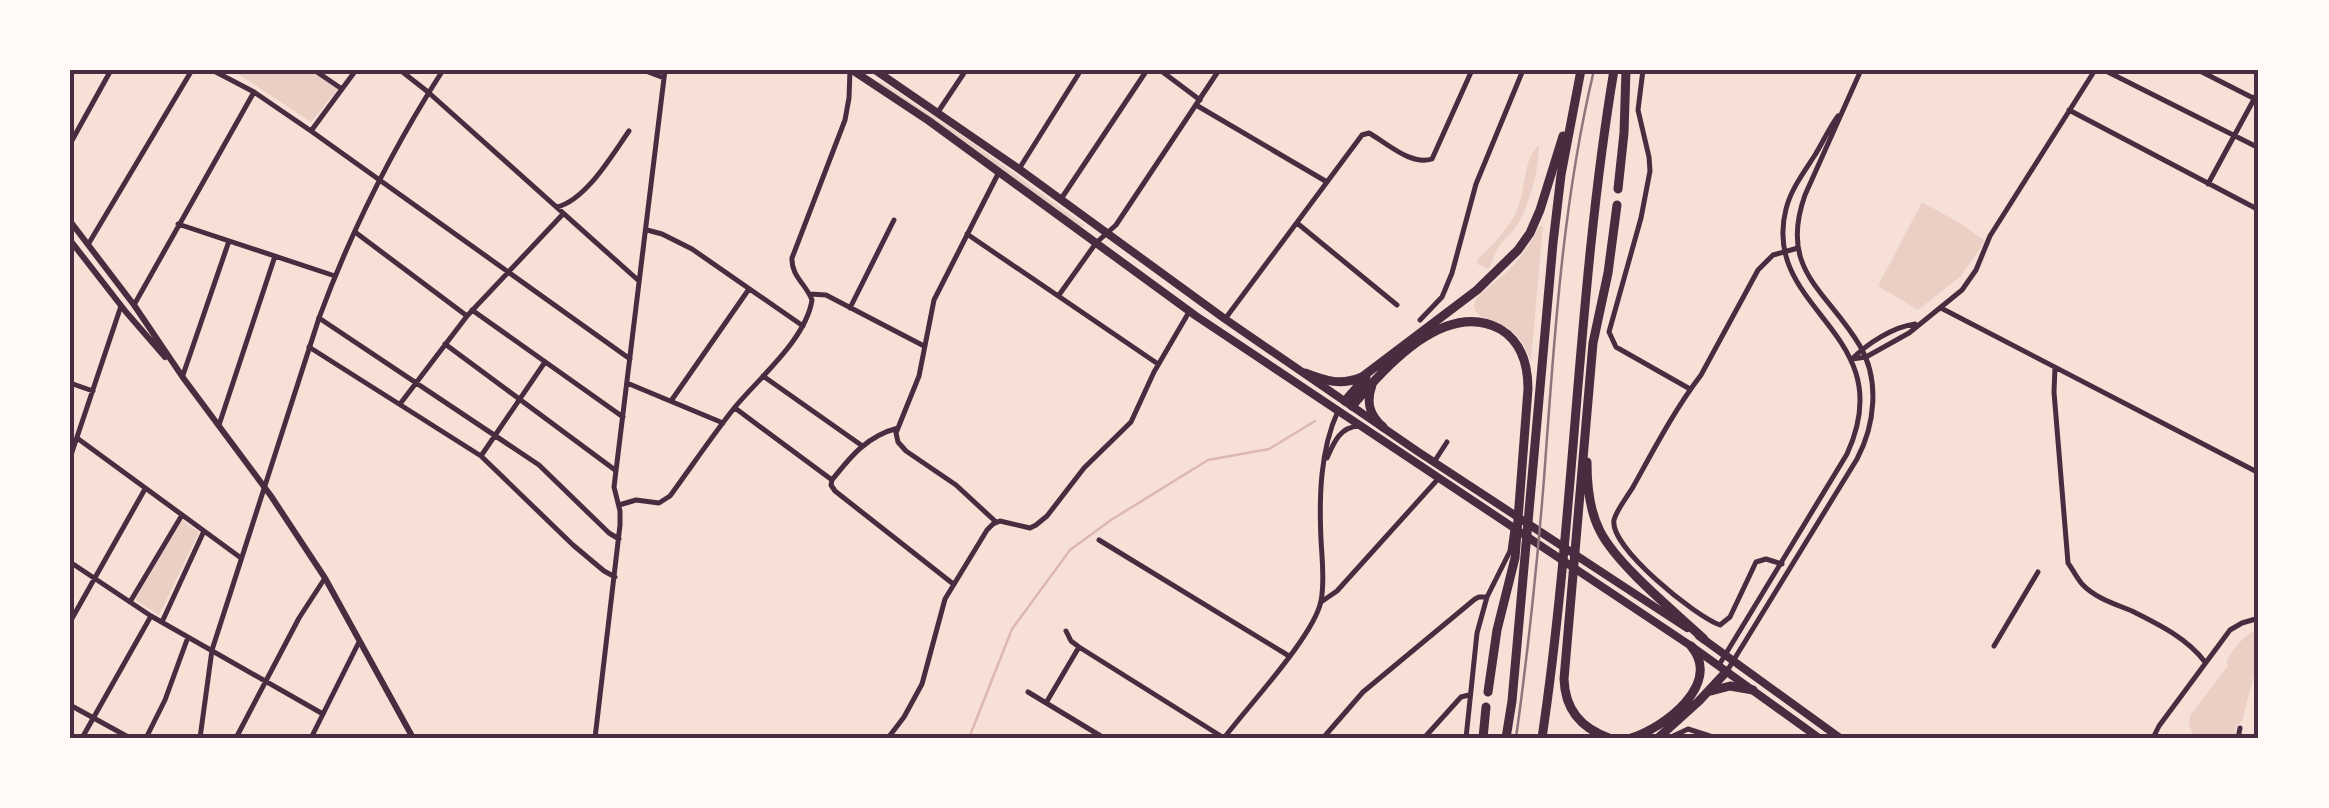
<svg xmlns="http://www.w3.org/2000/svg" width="2329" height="808" viewBox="0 0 2329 808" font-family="'Work Sans',sans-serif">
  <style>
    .green { fill: #ebcfc5 }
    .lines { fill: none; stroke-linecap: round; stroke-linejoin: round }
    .stream { stroke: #dcb8b0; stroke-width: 2.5 }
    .minor { stroke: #4a2c40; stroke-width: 5 }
    .tertiary { stroke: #4a2c40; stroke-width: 5 }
    .secondary { stroke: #4a2c40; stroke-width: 6 }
    .primary { stroke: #4a2c40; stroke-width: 8 }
    .motorway { stroke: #4a2c40; stroke-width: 9 }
    .rail { stroke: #8f747c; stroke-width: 2.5 }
    .neatline { fill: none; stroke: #4a2c40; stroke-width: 4 }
  </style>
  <rect width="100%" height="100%" fill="#f7e1d7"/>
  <!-- green -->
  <path class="green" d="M229 70H309L338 89 311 122 243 77Z
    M880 81 967 139 1084 225 1082 228 965 142 879 83Z
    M1539 145C1539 171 1529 208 1514 230 1509 236 1502 241 1498 248 1493 256 1493 263 1488 269L1477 264 1478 259C1493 244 1510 228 1518 207 1526 188 1523 159 1539 145Z
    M1922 202 1960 223 1985 241 1961 276 1918 310 1878 286Z
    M1539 226H1543L1531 361C1526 349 1520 337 1509 329 1498 321 1462 317 1478 297 1485 289 1495 283 1502 276 1518 262 1530 246 1539 226Z
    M182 520 199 532 159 615 135 600Z
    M2259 628V656L2242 721 2236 727 2235 738H2195C2190 729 2187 724 2191 714L2228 666 2226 662C2235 647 2243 635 2259 628Z"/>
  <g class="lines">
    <!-- stream -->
    <path class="stream" d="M969 738 1012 629 1070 550 1111 520 1208 460 1269 449 1315 421"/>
    <!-- minor -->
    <path class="minor" d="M212 70 254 92 311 131 630 359
      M314 70 342 89
      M400 70 428 92 639 281
      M643 70 664 78
      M1160 70 1200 100
      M1643 70 1638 110 1649 157 1650 171 1641 218 1609 332 1616 347 1690 389
      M2104 70 2259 148
      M2198 70 2259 101
      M1196 105 1327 182
      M2069 110 2259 210
      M938 112 966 70
      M311 131 356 70
      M70 144 111 70
      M1019 169 1081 70
      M2208 184 2259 90
      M1061 199 1147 70
      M557 207C586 200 612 155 629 131
      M1297 223 1397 305
      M178 224 335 276
      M647 230 662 234 692 249 803 326
      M355 232 467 316
      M967 234 1158 364
      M89 243 192 70
      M810 294 826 295 924 346
      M1059 295 1096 243
      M134 305 254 92
      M850 308 894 220
      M1941 308 2259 473
      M472 310 623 417
      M319 318 539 465 609 533 619 539
      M1225 319 1362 135 1369 133C1387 143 1411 166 1432 159L1472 70
      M1420 320 1442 297 1452 273 1476 184 1523 70
      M445 344 615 470
      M309 347 481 456 573 545 604 571 615 577
      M1852 359 1866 357 1909 333 1962 290 1976 270 1990 236 2095 70
      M1852 359C1868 343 1893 327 1915 324
      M2055 367 2054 392 2068 563C2073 570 2077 578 2082 584 2095 598 2115 604 2132 611 2158 624 2187 638 2205 662
      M183 375 229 241
      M763 376 861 445
      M70 383 93 391
      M627 383 723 423
      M671 401 749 289
      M400 404 467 316 563 214
      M735 408 832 480 831 485 835 491 952 583
      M219 425 275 256
      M77 438 241 558
      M481 456 545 362
      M70 458 121 306
      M1434 462 1447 442
      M832 480C851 456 867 436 898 428
      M619 505 636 500 659 503 670 496C692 466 712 436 735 407 760 377 806 339 812 300 806 284 791 276 792 258L845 120 849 98 850 70
      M996 522 956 485 906 451 898 442 896 433 919 376 934 300 999 172
      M1099 540 1289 656
      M70 562 151 616 323 714
      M1782 564 1766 559 1756 562 1730 617 1720 625C1696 617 1609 547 1614 520 1617 509 1627 497 1633 487 1654 449 1675 409 1701 375L1758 270 1773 255 1798 248
      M130 602 182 515
      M1321 602 1337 591 1438 479
      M70 622 145 489
      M162 622 204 531
      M1066 631 1071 641 1079 647 1224 738
      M1994 646 2038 572
      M1028 692 1104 738
      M1046 703 1079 647
      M82 738 151 616
      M146 738 165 700 188 637
      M236 738 299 618 325 578
      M311 738 359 642
      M595 738 620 525V511L614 487 665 70
      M888 738 904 717 922 684 945 599 987 530 993 524 1000 521 1030 528 1036 525 1047 516 1084 468 1131 422 1154 372 1189 312
      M1323 738 1363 692 1475 599 1479 597H1487
      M1424 738 1461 697 1469 695
      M1466 738 1477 633 1487 597 1510 551 1513 529
      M1669 738 1688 729 1716 738
      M2153 738 2159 726 2230 630 2242 623 2259 618
      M2238 738 2240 728"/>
    <!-- tertiary -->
    <path class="tertiary" d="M1097 242 1116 225 1219 70
      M1327 458C1334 442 1340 427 1359 426
      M1719 665 1847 454C1903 332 1760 311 1786 209 1791 189 1804 172 1815 155 1823 142 1829 128 1838 116
      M1727 671 1857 459C1875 425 1880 380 1860 346 1827 290 1778 271 1805 195L1861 70
      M70 705 130 738
      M200 738 212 650 319 318C351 231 393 148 443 70
      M1224 738C1248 706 1314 636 1321 601 1325 581 1322 559 1321 540 1319 498 1320 450 1338 411"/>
    <!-- secondary -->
    <path class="secondary" d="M70 221 134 305 184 379 271 496 325 578 413 738
      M70 240 126 312 165 357"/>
    <!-- primary -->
    <path class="primary" d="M852 70 929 121 1196 316 1691 646 1819 738
      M875 70 1019 169 1225 319 1417 451 1687 628
      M1699 636 1840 738"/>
    <!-- motorway -->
    <path class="motorway" d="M1618 189 1624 133 1626 70
      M1305 373C1326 381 1341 386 1362 377L1477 290 1518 250 1530 233 1540 210 1563 136
      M1372 385C1366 402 1369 415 1383 427
      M1345 401 1366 377
      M1352 406C1385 368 1444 299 1500 329 1522 342 1528 365 1528 389L1515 558 1497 630 1488 692
      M1587 462C1587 485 1589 510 1600 531 1617 565 1675 612 1704 639
      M1711 691 1730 686 1753 690
      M1483 738 1486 707
      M1506 738 1512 701 1553 243 1561 175 1581 70
      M1542 738C1575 516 1577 291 1614 70
      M1609 738C1581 728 1565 710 1564 679L1593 343 1608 273 1617 205
      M1631 738C1664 728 1723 684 1691 646
      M1658 738 1699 701 1727 671"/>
    <!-- rail -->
    <path class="rail" d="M1516 738C1528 652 1537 566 1544 479 1554 342 1562 204 1594 70"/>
  </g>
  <!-- border -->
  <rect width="2329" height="808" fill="none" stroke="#fffaf5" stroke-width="145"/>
  <rect x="72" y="72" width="2184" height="664" class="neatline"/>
</svg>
